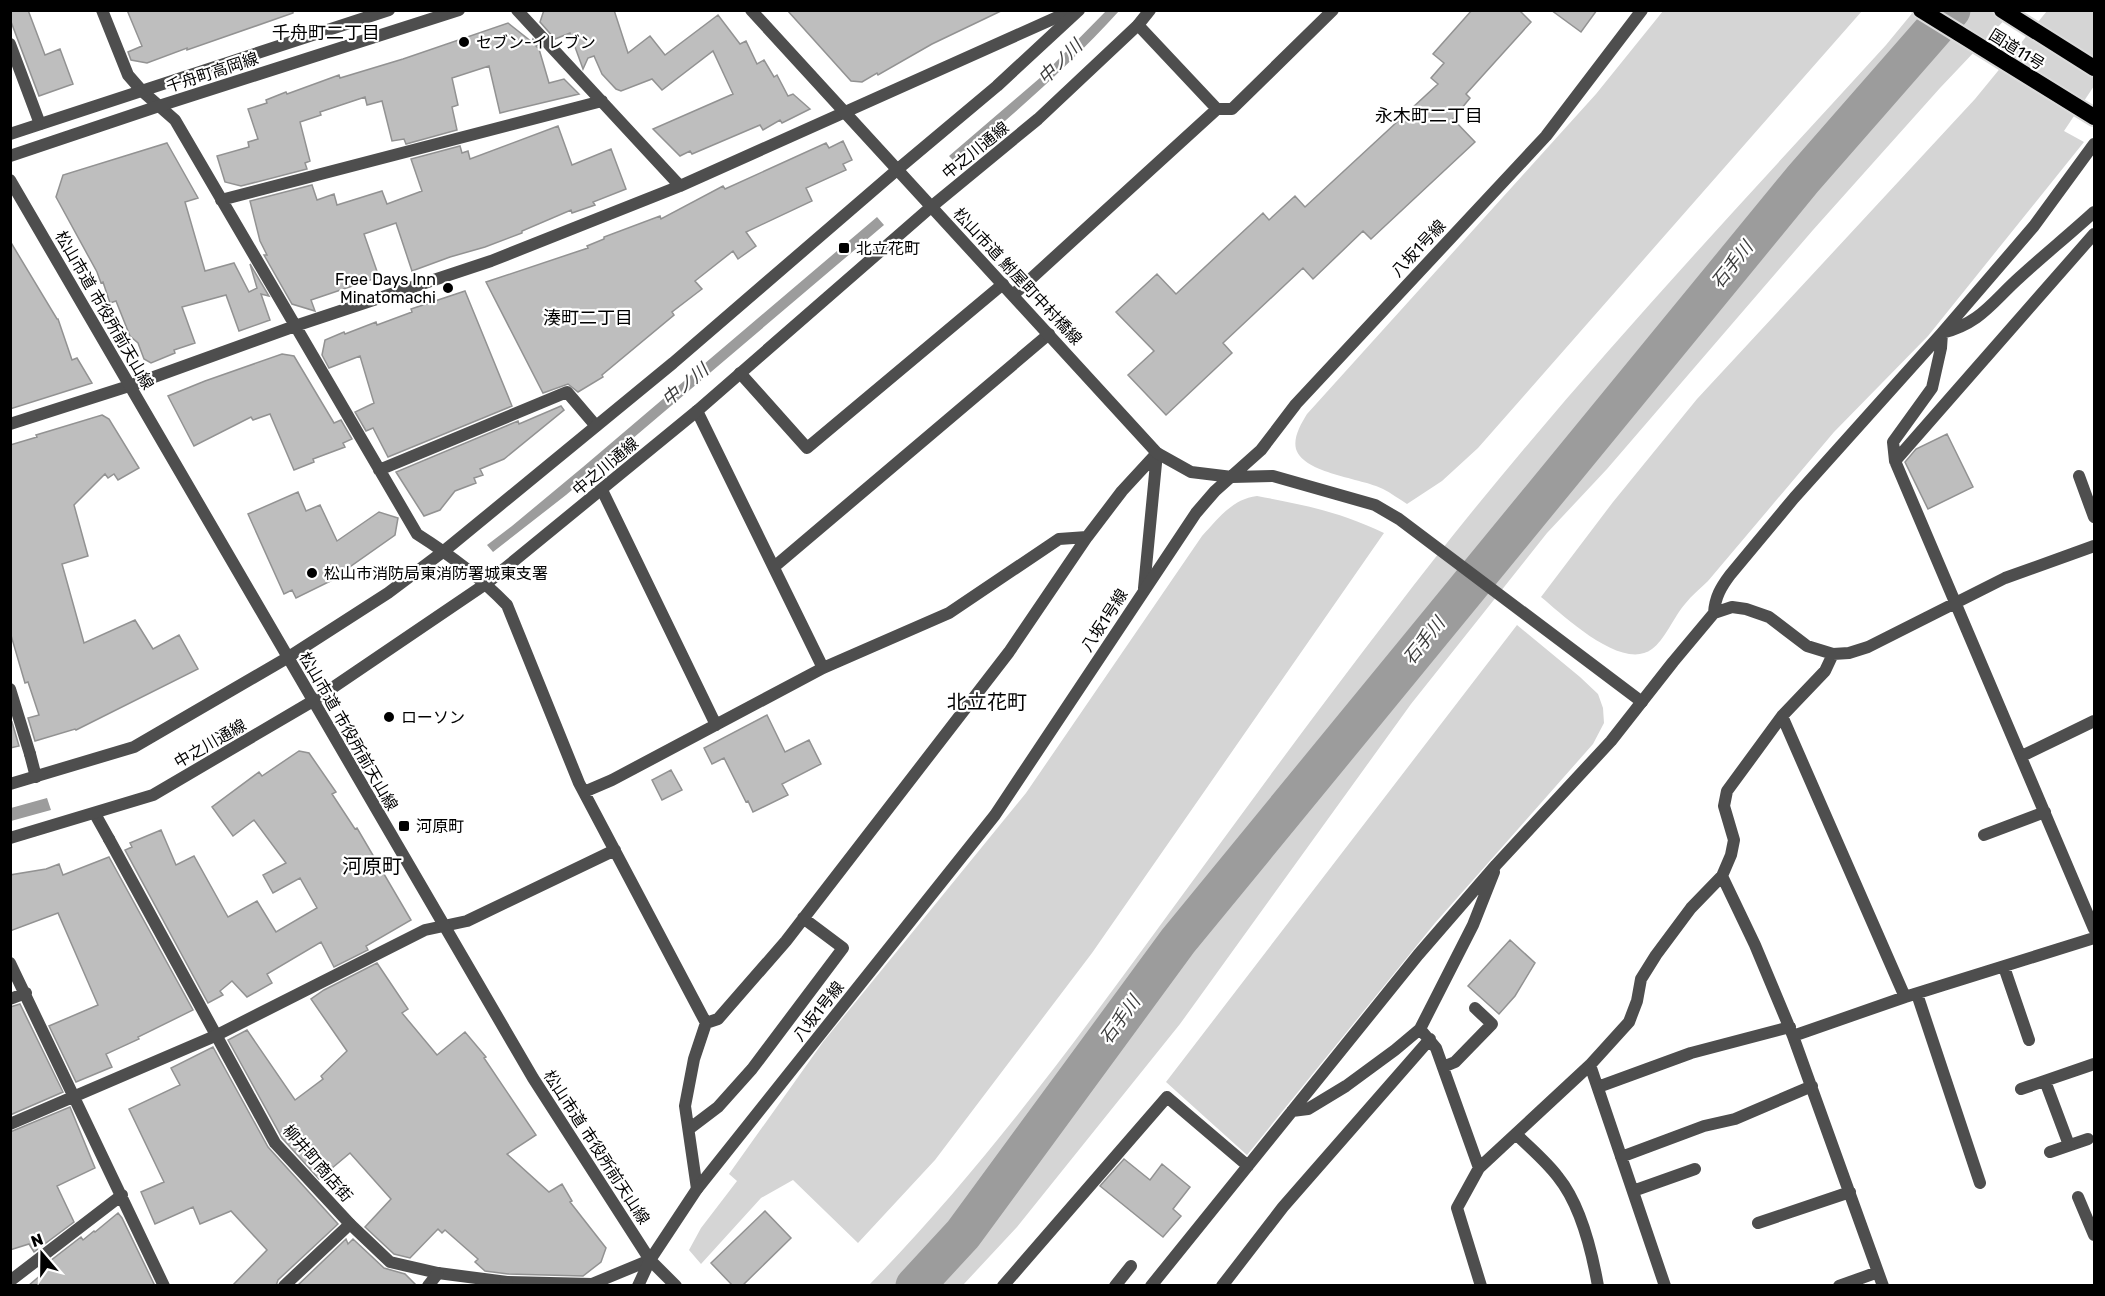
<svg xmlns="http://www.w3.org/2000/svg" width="2105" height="1296" viewBox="0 0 2105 1296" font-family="Rubik,'Noto Sans JP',sans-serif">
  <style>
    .green { fill: #d5d5d5 }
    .water { fill: #9c9c9c }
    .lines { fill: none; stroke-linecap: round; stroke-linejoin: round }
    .river { stroke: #9c9c9c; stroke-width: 39 }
    .building { fill: #bebebe; stroke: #929292; stroke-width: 1.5 }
    .trunk-casing { stroke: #dbdbdb; stroke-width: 20 }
    .pedestrian { stroke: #4e4e4e; stroke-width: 12 }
    .minor { stroke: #4e4e4e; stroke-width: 12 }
    .tertiary { stroke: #4e4e4e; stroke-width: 12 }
    .trunk { stroke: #000; stroke-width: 16 }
    .poi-dot { fill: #000; stroke: #fff; stroke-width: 2 }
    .labels { text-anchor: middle; stroke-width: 4.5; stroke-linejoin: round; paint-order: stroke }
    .poi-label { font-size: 16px; fill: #000; stroke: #fff; text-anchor: start }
    .street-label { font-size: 16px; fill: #000; stroke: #fff }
    .neighbourhood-label { font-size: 18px; fill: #000; stroke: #fff }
    .water-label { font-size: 18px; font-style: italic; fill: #3d3d3d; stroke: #fff }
    .quarter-label { font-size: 20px; fill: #000; stroke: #fff }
  </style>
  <rect width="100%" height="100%" fill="#fff"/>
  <!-- green -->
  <path class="green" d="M1663 11H1862L1478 448 1442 481 1407 504C1399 499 1391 493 1383 489 1362 478 1304 474 1296 449 1293 437 1301 424 1307 414L1596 94Z
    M1914 11H2013L1940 88 1813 230 1607 469 1547 533 1411 704 1180 1024 1017 1227 963 1285 868 1286C972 1180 1061 1061 1148 942 1229 831 1310 720 1394 611 1545 412 1717 230 1886 45Z
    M2047 11H2094V86L2064 131 2084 142 1928 336 1834 432 1708 581C1701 588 1692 595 1685 604 1675 615 1664 641 1652 649 1622 672 1563 615 1541 597L1613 502 1697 399 1975 99Z
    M1257 496C1305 505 1340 512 1384 533L1092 953 935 1160 858 1243 793 1180 761 1198 701 1264 689 1250 701 1228 737 1181 729 1174 823 1042 1026 793 1202 536C1218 519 1232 499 1257 496Z
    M1517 625 1580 677 1598 694 1603 708 1604 723 1593 744 1435 923 1247 1155 1166 1082Z"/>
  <!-- water -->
  <path class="water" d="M1107 10 1119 11C1069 66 1013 115 956 163L949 156 1041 77Z
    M877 217 884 225 566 495 493 552 487 545 512 526 583 467Z
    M47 798 51 810 11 821V808Z"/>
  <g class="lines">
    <!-- river -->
    <path class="river" d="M915 1286 963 1234 1178 941 1803 179 1951 10"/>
  </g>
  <!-- building -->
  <path class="building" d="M10 10H28L45 55 60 49 73 84 39 96 10 19Z
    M127 10H293V13L187 50V48L147 63 131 60 128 52 142 46Z
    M544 10H614L628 53 650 36 665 55 718 15 740 44 746 41 757 64 764 60 774 77 777 75 788 96 793 94 810 109 782 123 780 120 763 130 760 125 692 154 690 151 680 156 653 129 733 94 713 51 662 90 652 79 621 91 616 89 602 74 594 56 588 58 583 69 570 33 555 39 540 22Z
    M787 10H1003L932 44 878 75 877 73 862 82 851 81Z
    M1472 10H1519L1531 22 1466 94 1470 98 1453 119 1475 142 1371 239 1363 231 1313 279 1303 268 1223 343 1232 353 1166 415 1128 375 1154 351 1116 312 1157 274 1176 294 1263 213 1269 220 1295 196 1305 207 1438 84 1431 78 1444 63 1433 54Z
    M1551 10H1597L1581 32Z
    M508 23 532 42 533 39 538 45 536 46 539 49 549 83 564 79 579 94 500 113 489 66 452 78 458 105 452 107 457 130 406 144 404 139 392 141 382 101 367 105 365 97 320 112 321 115 300 122 310 161 305 163 307 169 241 186 225 182 217 156 249 147 248 142 258 139 248 109 267 103 266 100 286 92 287 94 339 75 340 78 403 59Z
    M558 126 572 165 611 149 626 189 593 202 595 205 572 213 571 210 522 231V233L485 247 450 257 412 271 396 223 364 234 379 277 311 300 315 311 292 304 264 255H267L260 241 250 201 312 185 317 200 334 194 337 205 382 191 387 204 422 191 411 159 460 146 462 153 468 151 470 159Z
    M843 141 852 160 843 164 846 170 806 188 812 201 746 232 756 246 738 259 733 251 695 281 702 289 672 312 674 315 602 375 603 377 578 392 568 384 543 393 486 282 588 248 587 246 604 239V237L660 216 661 219 723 186 725 189 826 143 829 148Z
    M167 143 198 198 185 202 205 271 234 263 249 292 257 288 250 264 269 296 261 294 270 320 239 331 226 295 182 307 195 343 174 350 175 353 151 363 144 359 138 343 130 336 116 301 110 303 103 282 101 283 97 272 56 197 63 175Z
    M10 241 57 319H58L72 360 77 358 92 383 10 409Z
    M465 291 512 406 388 457 373 428 366 431 355 412 374 403 360 356 329 368 322 355 325 340 344 332 345 334 376 322 377 325 412 312 411 309Z
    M282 354 294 356 334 423 341 420 352 439 343 443 345 447 313 459 314 462 294 470 270 414 253 420 251 417 194 446 168 396 205 381Z
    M561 406 564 410 504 459 480 469 483 475 474 478 476 483 455 491 440 510 424 516 396 472 518 421 519 424Z
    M102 415 109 419 139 468 118 480 114 474 108 478 105 474 74 505 88 556 62 564 84 643 135 620 153 649 179 635 198 669 76 730 75 729 35 741 28 718 39 715 28 682 25 683 10 632V445L37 437 36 435Z
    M1947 434 1973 487 1928 509 1905 462 1916 449Z
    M298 492 306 511 320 505 337 541 379 512 398 518 395 535 347 569 349 572 296 598 292 590 284 594 248 514Z
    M767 715 785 752 809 740 821 764 782 784 788 795 753 812 748 801 746 802 724 758 712 764 704 748Z
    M12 722 19 746 10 748V723Z
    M299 751 309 753 336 792 332 794 355 829 357 828 411 920 366 946 368 950 334 967 321 942 267 974 272 983 247 997 232 981 220 991 223 995 208 1003 125 850 132 847 130 843 161 830 176 865 194 856 228 917 257 901 276 932 317 908 300 878 273 893 263 875 286 863 254 820 233 836 212 807 259 772 262 776Z
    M671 770 682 790 662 800 652 780Z
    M109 857 193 1010 138 1037 139 1039 106 1054 112 1067 76 1082 49 1026 98 1005 58 913 10 931V875L46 869 59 864 63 875Z
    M1510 940 1535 963 1515 996 1499 1014 1468 986Z
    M377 963 408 1009 402 1013 437 1055 465 1032 486 1057 484 1058 536 1135 507 1154 549 1192 562 1184 572 1201 570 1202 606 1248 601 1262 583 1276 508 1274 485 1271 475 1262 478 1259 445 1230 442 1233 438 1229 410 1258 394 1254 365 1227 391 1199 350 1153 319 1179 282 1138 228 1040 247 1030 295 1100 323 1079 321 1076 347 1051 311 999 324 990Z
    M20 1004 63 1092 10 1115V1007Z
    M213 1047 268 1147 338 1224 278 1280 276 1286H232L267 1250 231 1211 200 1224 193 1207 155 1224 141 1192 164 1182 129 1109 180 1085 171 1068Z
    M70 1107 95 1168 57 1186 74 1222 34 1252 29 1244 10 1250V1132Z
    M1124 1159 1150 1180 1162 1164 1190 1187 1173 1209 1181 1216 1163 1237 1100 1186Z
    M765 1211 791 1238 742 1286H733L711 1263Z
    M118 1213 122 1218 155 1286H28L48 1269 45 1265 81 1237 83 1240 94 1231 95 1232Z
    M346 1239 348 1244 353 1239 384 1268 405 1274 417 1286H297Z"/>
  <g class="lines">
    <defs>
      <path id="trunk" d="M1921 10 2094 117
        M2002 10 2094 68"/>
    </defs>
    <!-- trunk casing -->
    <use href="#trunk" class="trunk-casing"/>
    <!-- pedestrian -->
    <path class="pedestrian" d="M10 689 30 754
      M109 839 275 1143 350 1224 390 1262 438 1273 507 1282 592 1284 650 1260"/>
    <!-- minor -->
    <path class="minor" d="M102 10 128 75 142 91 175 120 417 534C450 555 480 577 507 605L579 783 706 1023 694 1059 685 1106 697 1189
      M517 10 680 186
      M1138 25 1217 109H1232L1333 10
      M10 44 40 124
      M221 200 602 101
      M2094 212C2070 234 2044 255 2020 277 1992 302 1981 323 1942 333L1941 348 1932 388 1893 442 1895 461 2094 234
      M1013 295 1217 109
      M740 373 807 448 1003 284
      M697 411 823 668
      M10 424 129 386 295 326 491 261 680 186 1073 10
      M1895 461 2094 929
      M379 470 567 392 596 426
      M2079 476 2094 517
      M602 490 716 725
      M774 567 1049 334
      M1144 588 1157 453
      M1714 613C1715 597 1721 587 1730 575L1794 498 1942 333 2034 226 2094 144
      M1782 716 1905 997
      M30 754 36 777
      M2022 756 2094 721
      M584 792 612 780 823 668 949 613 1059 539 1087 537
      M95 814 109 839
      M1984 835 2045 812
      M1722 876 1755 945 1793 1036 1883 1286
      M10 963 164 1286
      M2004 967 2029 1040
      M1917 994 1980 1183
      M10 999 26 993
      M706 1023 718 1019 786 941 1009 652 1087 537 1122 491 1157 453
      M1793 1036 1905 997 2094 938
      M1590 1065 1665 1286
      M1443 1067 1455 1062 1492 1024 1475 1008
      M2045 1081 2069 1145
      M1598 1087 1691 1053 1790 1027
      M2021 1089 2094 1064
      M1292 1111 1308 1109 1346 1086 1395 1050 1420 1029
      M10 1124 215 1036 425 930 467 921 615 850
      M689 1129 718 1107 752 1069 843 948 803 918
      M1516 1134C1530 1148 1546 1161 1558 1177 1580 1204 1592 1252 1598 1286
      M2050 1152 2088 1139
      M1621 1157 1704 1126 1735 1119 1812 1086
      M1479 1168 1436 1048 1420 1029 1473 925 1494 872
      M1633 1191 1695 1169
      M2078 1197 2094 1235
      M1758 1223 1850 1192
      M10 1281 122 1195
      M284 1286 350 1224
      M428 1286 438 1273
      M505 1286 507 1282
      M1003 1286 1167 1097 1248 1166
      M1115 1286 1131 1266
      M1151 1286 1418 955 1496 865 1611 741 1673 662 1714 613 1732 607 1746 609 1769 617 1807 646 1833 654 1849 653 1868 647 2005 578 2094 546
      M1222 1286 1283 1207 1430 1039
      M1481 1286 1457 1208 1479 1168 1590 1065 1629 1022 1637 1001 1641 979 1656 955 1691 908 1722 876 1731 855 1734 840 1724 806 1727 791 1782 716 1825 671 1833 654
      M1839 1286 1878 1272"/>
    <!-- tertiary -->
    <path class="tertiary" d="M751 10 1157 453 1191 472 1232 477 1273 476 1375 505 1399 519 1642 702
      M10 134 389 10
      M10 156 159 106 459 10
      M10 180 533 1078 650 1260 676 1286
      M10 784 134 747 287 658 388 593 444 551 673 363 898 169 997 86 1079 10
      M10 838 153 795 313 701 487 583 697 411 931 207 1038 119 1138 25 1150 10
      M638 1286 650 1260 697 1189 995 815 1196 513 1215 491 1261 450 1296 404 1546 136 1642 10"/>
    <!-- trunk -->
    <use href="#trunk" class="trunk"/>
  </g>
  <!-- markers -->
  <g class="poi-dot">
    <circle cx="464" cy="42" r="6"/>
    <rect x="838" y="242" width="12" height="12" rx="3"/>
    <circle cx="448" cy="288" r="6"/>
    <circle cx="312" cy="573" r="6"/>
    <circle cx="389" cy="717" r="6"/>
    <rect x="398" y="820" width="12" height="12" rx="3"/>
  </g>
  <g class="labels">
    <!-- poi labels -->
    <g class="poi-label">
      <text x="476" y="48">セブン-イレブン</text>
      <text x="856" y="254">北立花町</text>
      <text x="436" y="285" text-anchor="end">Free Days Inn<tspan x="436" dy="18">Minatomachi</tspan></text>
      <text x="324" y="579">松山市消防局東消防署城東支署</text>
      <text x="401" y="723">ローソン</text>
      <text x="416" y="832">河原町</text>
    </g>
    <!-- street labels -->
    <g class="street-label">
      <text transform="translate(2017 49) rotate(32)" y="6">国道11号</text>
      <text transform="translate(212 72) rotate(-18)" y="6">千舟町高岡線</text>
      <text transform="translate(975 150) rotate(-39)" y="6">中之川通線</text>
      <text transform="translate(1418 248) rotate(-47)" y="6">八坂1号線</text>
      <text transform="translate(1018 276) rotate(47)" y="6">松山市道 鮒屋町中村橋線</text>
      <text transform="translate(105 310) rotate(60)" y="6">松山市道 市役所前天山線</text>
      <text transform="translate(605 466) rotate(-40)" y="6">中之川通線</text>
      <text transform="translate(1104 620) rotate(-57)" y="6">八坂1号線</text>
      <text transform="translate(349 731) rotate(60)" y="6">松山市道 市役所前天山線</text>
      <text transform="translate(210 743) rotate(-30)" y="6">中之川通線</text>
      <text transform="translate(818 1011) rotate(-52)" y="6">八坂1号線</text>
      <text transform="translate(597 1147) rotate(57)" y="6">松山市道 市役所前天山線</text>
      <text transform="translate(318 1163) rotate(49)" y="6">柳井町商店街</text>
    </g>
    <!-- neighbourhood labels -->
    <g class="neighbourhood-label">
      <text x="326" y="39">千舟町二丁目</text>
      <text x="1429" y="122">永木町二丁目</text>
      <text x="588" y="324">湊町二丁目</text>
    </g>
    <!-- water labels -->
    <g class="water-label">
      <text transform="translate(1060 62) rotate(-45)" y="6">中ノ川</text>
      <text transform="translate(1732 265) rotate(-51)" y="6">石手川</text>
      <text transform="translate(685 385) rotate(-40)" y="6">中ノ川</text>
      <text transform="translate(1424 641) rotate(-51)" y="6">石手川</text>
      <text transform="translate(1120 1020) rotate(-54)" y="6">石手川</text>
    </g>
    <!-- quarter labels -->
    <g class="quarter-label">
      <text x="987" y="709">北立花町</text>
      <text x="372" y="873">河原町</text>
    </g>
  </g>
  <!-- border -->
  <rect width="2105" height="1296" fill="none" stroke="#000000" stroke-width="24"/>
  <!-- north arrow -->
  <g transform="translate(42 1254) rotate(340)" stroke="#ffffff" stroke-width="4.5" paint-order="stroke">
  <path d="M0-4.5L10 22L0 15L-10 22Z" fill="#000000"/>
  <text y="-9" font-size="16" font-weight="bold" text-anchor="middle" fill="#000000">N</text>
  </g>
</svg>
